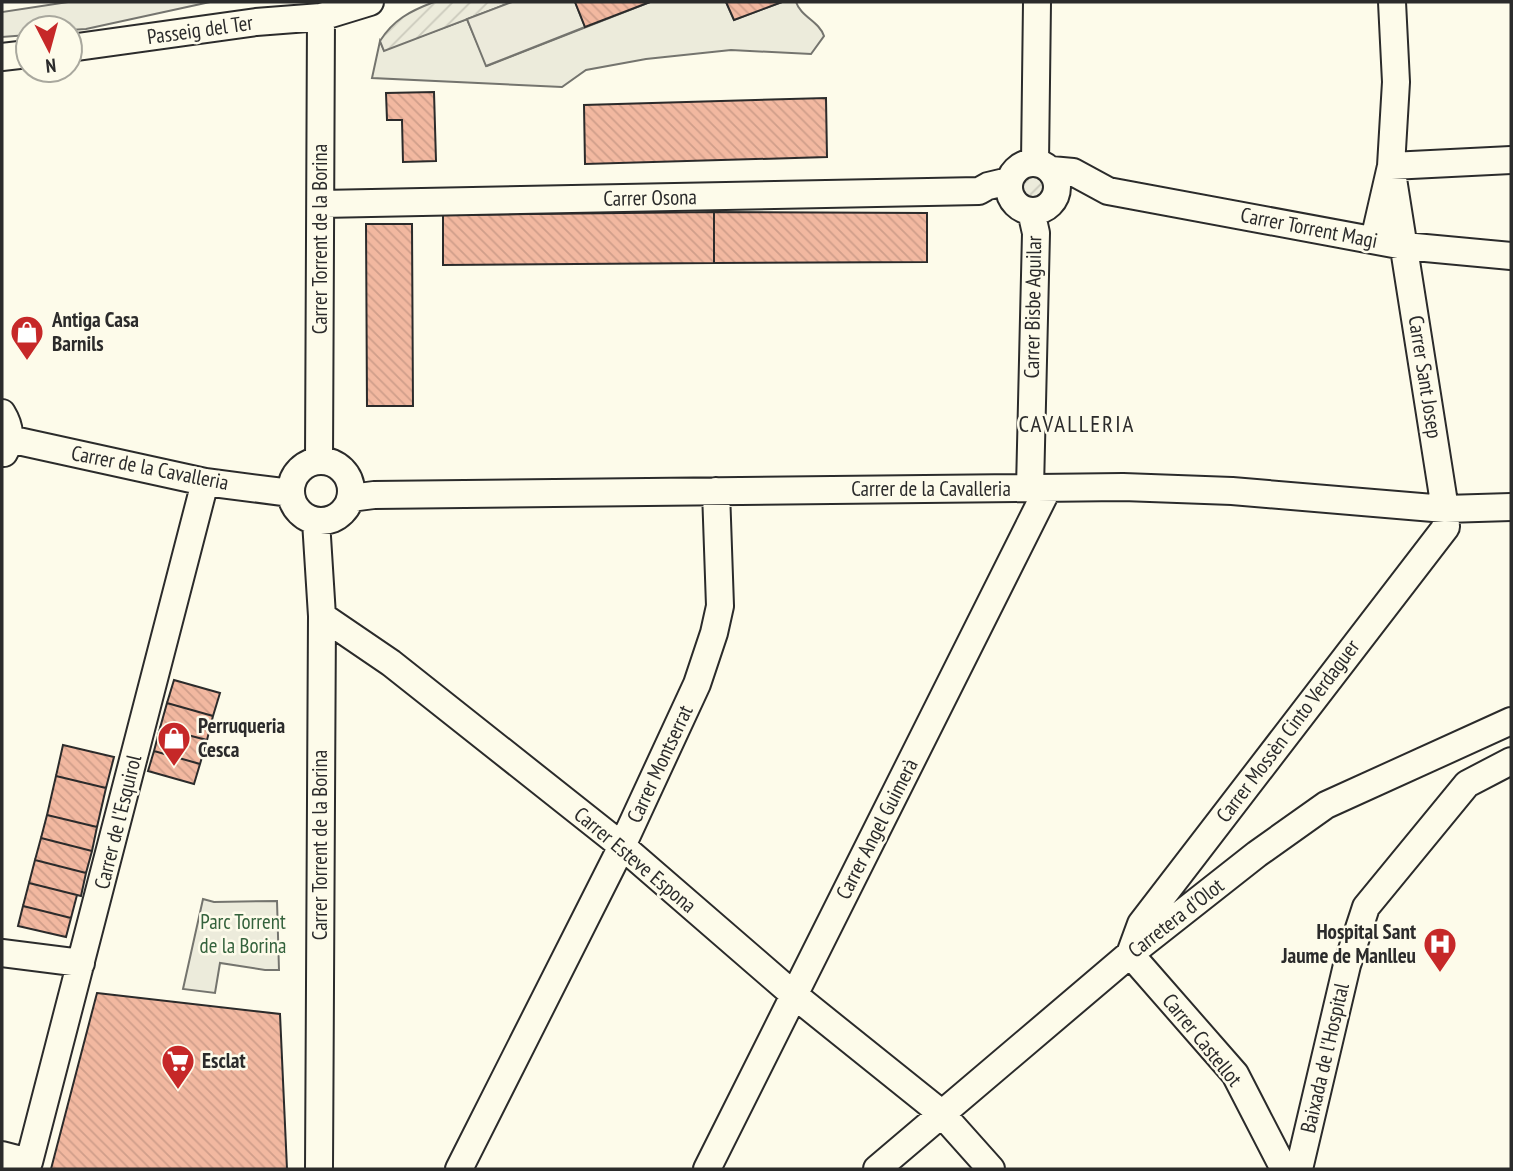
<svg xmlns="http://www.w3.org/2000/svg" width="1513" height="1171" viewBox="0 0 1513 1171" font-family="'PT Sans Narrow',sans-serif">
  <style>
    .park { fill: #ecebdb; stroke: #74746e; stroke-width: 2 }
    .garden { fill: url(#garden-furrows); stroke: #74746e; stroke-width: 2 }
    .parking { fill: #eceadb; stroke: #74746e; stroke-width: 2 }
    .building { fill: url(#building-back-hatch); stroke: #2b2b2b; stroke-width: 2 }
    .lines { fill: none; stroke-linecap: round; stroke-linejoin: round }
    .minor-casing { stroke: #2b2b2b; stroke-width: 30 }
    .minor { stroke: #fdfbea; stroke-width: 26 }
    .labels { text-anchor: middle; stroke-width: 5; stroke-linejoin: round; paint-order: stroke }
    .street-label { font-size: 21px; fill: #2b2b2b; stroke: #fdfbea }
    .poi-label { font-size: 21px; font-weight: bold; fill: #2b2b2b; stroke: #fdfbea; text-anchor: start }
    .park-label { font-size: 21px; fill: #34623c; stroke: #fdfbea }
    .neighbourhood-label { font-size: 23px; letter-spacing: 2px; fill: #2b2b2b; stroke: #fdfbea }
  </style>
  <defs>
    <pattern id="garden-furrows" width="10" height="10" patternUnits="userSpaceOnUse" patternTransform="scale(1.75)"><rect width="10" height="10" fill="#ecebdb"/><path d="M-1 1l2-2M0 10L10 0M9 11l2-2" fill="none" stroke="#cbcabc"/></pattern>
    <pattern id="building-back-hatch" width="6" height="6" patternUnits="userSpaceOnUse" patternTransform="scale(1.75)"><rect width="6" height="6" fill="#f2b8a0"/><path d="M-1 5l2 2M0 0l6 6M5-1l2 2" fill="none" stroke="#d09e8a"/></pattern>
  </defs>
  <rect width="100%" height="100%" fill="#fdfbea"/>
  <!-- park -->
  <path class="park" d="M68 2H210L86 29 70 30V28H28V35L2 37V12Z
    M650 2H726L734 20 782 2H796C801 17 819 21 824 36L811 54 731 50 646 59 586 70 562 87 372 78 380 41 384 50 467 19 487 66Z
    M203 899 214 902 277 901 279 970H265L220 963 215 993 183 989Z"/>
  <!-- garden -->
  <path class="garden" d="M434 2H512L384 51 380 41C393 20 410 11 434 2Z
    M1021 187a12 12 0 1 1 24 0a12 12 0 1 1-24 0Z"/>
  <!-- parking -->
  <path class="parking" d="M512 2H575L585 27 486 66 467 19Z"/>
  <!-- building -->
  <path class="building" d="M575 2H650L585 27Z
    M726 2H782L734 20Z
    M434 92 436 161 403 162 402 120H387L386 93Z
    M826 98 827 157 585 164 584 105Z
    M714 212 927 213V262L714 263Z
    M714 212V263L443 265V215Z
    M366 224H412L413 406H367Z
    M174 680 220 693 213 716 167 703Z
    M167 703 213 716 207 740 160 728Z
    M160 728 207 740 200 764 154 751Z
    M63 745 114 757 106 788 56 776Z
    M154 751 200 764 194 784 148 771Z
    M56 776 106 788 97 827 47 815Z
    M47 815 97 827 92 851 41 838Z
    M41 838 92 851 86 873 35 860Z
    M35 860 86 873 81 896 29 883Z
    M29 883 77 895 71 918 23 906Z
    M23 906 71 918 66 937 18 926Z
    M97 993 280 1014 287 1169H51Z"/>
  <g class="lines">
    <defs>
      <path id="minor" d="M70 48 256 22 321 17 370 2
        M2 57 28 54
        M1035 162 1037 2
        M1009 187a24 24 0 1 1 48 0a24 24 0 1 1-48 0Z
        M1051 170 1073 172 1108 191 1404 246 1511 256
        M321 204 979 191 988 186 1009 181
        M1374 240 1391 166 1511 160
        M2 413C10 426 12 440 4 453
        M9 439 205 482 291 493
        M291 491a30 30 0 1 1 60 0a30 30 0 1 1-60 0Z
        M319 461 321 17
        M1030 488 1036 233 1031 211
        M351 498 374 495 1123 487 1232 491 1445 509 1511 507
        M316 521 322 616 319 1169
        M322 616 391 663 622 846 794 995 941 1113 991 1169
        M2 953 81 963
        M2 1155 29 1162 205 482
        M459 1169 622 846 697 684 714 633 720 606 716 491
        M707 1169 1048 488
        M877 1169 1130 954 1257 854 1326 805 1511 721
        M1284 1169 1235 1074 1130 954 1141 924 1446 527 1445 509 1391 166 1396 82 1392 2
        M1299 1169 1347 965 1366 907 1467 784 1511 761"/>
    </defs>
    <!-- minor casing -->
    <use href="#minor" class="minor-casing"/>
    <!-- minor -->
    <use href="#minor" class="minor"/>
  </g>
  <!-- icons -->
  <defs>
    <symbol id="shop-pin" viewBox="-11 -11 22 30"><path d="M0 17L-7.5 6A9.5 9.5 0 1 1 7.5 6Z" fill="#c62828" stroke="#fdfbea"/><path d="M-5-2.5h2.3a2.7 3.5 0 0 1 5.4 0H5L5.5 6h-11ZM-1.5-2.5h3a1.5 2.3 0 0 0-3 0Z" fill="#fff"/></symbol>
    <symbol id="hospital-pin" viewBox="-11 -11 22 30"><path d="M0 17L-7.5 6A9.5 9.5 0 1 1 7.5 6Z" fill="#c62828" stroke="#fdfbea"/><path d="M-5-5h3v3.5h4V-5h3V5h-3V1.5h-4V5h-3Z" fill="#fff"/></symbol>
    <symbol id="supermarket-pin" viewBox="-11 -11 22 30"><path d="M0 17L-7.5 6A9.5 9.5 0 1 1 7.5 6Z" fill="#c62828" stroke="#fdfbea"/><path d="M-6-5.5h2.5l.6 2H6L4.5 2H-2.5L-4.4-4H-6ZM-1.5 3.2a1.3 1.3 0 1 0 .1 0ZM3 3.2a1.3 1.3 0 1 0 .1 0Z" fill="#fff"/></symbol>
  </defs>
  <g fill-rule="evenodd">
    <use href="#shop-pin" x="8" y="313" width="38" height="52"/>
    <use href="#shop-pin" x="155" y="719" width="38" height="52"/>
    <use href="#hospital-pin" x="1421" y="925" width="38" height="52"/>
    <use href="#supermarket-pin" x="159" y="1042" width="38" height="52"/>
  </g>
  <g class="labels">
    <!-- street labels -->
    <g class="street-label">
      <text transform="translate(200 30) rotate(-8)" y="7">Passeig del Ter</text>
      <text transform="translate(650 198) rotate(-1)" y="7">Carrer Osona</text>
      <text transform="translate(1309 228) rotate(11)" y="7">Carrer Torrent Magi</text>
      <text transform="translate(320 239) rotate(-90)" y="7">Carrer Torrent de la Borina</text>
      <text transform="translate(1033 307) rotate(-89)" y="7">Carrer Bisbe Aguilar</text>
      <text transform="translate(1425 377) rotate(81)" y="7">Carrer Sant Josep</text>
      <text transform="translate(150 468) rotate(11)" y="7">Carrer de la Cavalleria</text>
      <text x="931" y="496">Carrer de la Cavalleria</text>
      <text transform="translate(1288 731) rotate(-53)" y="7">Carrer Mossèn Cinto Verdaguer</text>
      <text transform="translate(660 764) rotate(-65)" y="7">Carrer Montserrat</text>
      <text transform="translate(118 822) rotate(-76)" y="7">Carrer de l'Esquirol</text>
      <text transform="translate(877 829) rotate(-63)" y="7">Carrer Angel Guimerà</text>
      <text transform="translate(320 845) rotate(-90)" y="7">Carrer Torrent de la Borina</text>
      <text transform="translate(635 860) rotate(40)" y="7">Carrer Esteve Espona</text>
      <text transform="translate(1176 918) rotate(-38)" y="7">Carretera d'Olot</text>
      <text transform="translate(1202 1040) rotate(51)" y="7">Carrer Castellot</text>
      <text transform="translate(1325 1058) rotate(-77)" y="7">Baixada de l'Hospital</text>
    </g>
    <!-- poi labels -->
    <g class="poi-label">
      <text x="52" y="327">Antiga Casa<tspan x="52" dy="24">Barnils</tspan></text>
      <text x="198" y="733">Perruqueria<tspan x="198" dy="24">Cesca</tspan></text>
      <text x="1416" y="939" text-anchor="end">Hospital Sant<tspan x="1416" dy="24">Jaume de Manlleu</tspan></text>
      <text x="202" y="1068">Esclat</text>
    </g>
    <!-- park labels -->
    <g class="park-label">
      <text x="243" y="929">Parc Torrent<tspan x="243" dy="24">de la Borina</tspan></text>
    </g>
    <!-- neighbourhood labels -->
    <g class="neighbourhood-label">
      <text x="1077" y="432">CAVALLERIA</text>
    </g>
  </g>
  <!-- border -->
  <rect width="1513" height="1171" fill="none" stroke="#2b2b2b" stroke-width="7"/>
  <!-- north arrow -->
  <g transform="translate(49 49) rotate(174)"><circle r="33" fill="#fdfbea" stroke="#a9a89e" stroke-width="2"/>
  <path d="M0-5L12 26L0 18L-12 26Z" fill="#c62828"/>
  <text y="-10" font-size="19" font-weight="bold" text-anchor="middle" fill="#2b2b2b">N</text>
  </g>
</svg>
